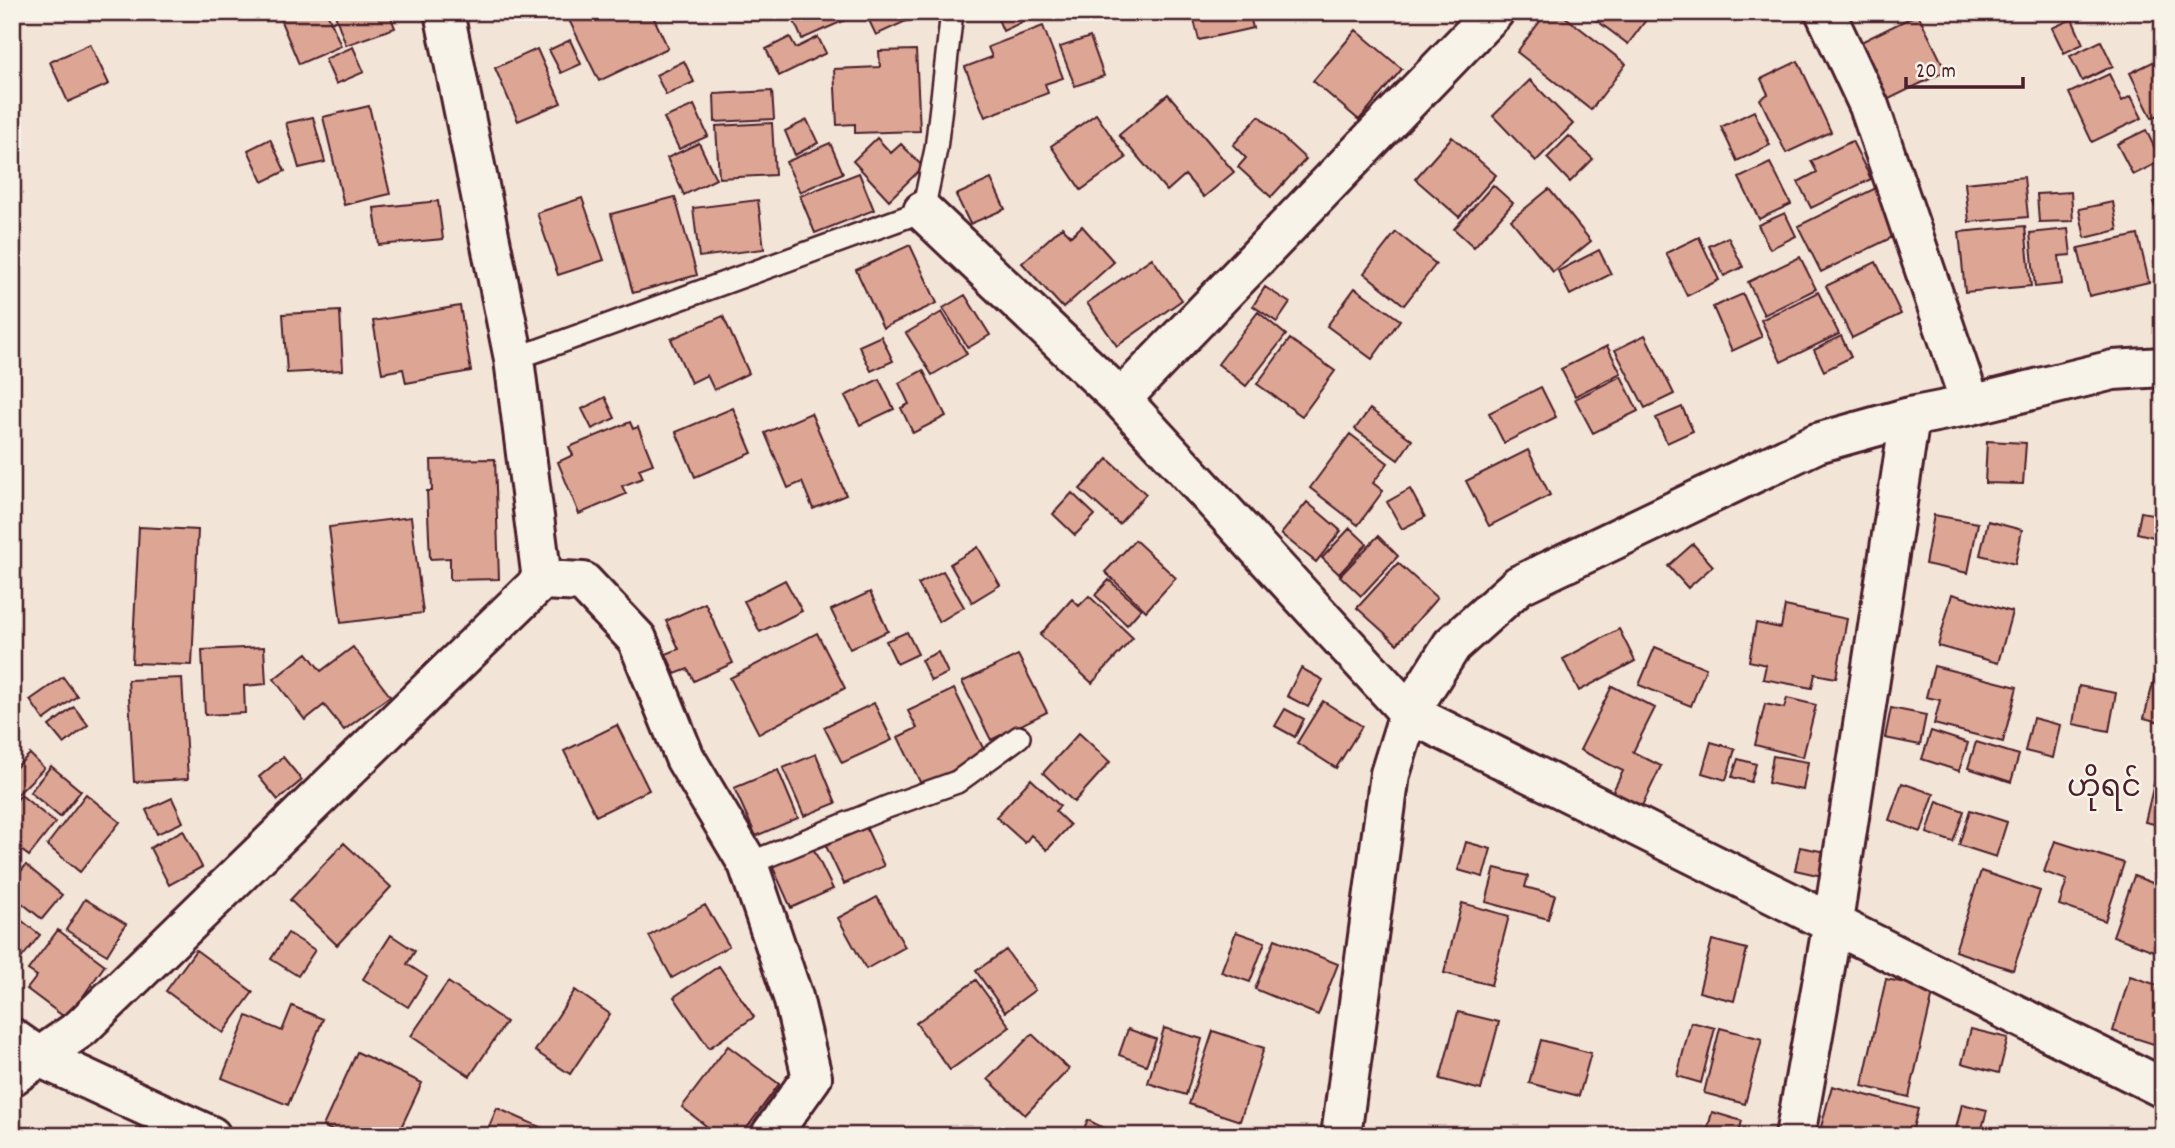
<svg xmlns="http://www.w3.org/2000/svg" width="2175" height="1148" viewBox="0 0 2175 1148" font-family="Dekko,'Noto Sans Myanmar',sans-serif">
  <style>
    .building { fill: #dda694; stroke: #4a1f2b; stroke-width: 2 }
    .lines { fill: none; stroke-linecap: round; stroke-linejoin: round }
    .lane-casing { stroke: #4a1f2b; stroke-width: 26 }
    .street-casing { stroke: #4a1f2b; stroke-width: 44 }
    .highway-casing { stroke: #4a1f2b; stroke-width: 44 }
    .lane { stroke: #f7f3e8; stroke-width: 21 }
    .street { stroke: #f7f3e8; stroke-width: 38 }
    .highway { stroke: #f7f3e8; stroke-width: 38 }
    .labels { text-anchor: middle; stroke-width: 5; stroke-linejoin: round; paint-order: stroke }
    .quarter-label { font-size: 30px; fill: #4a1f2b; stroke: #f7f3e8 }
  </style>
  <rect width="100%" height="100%" fill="#f2e4d7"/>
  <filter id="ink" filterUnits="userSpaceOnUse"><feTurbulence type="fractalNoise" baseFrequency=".0143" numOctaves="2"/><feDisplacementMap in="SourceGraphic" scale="14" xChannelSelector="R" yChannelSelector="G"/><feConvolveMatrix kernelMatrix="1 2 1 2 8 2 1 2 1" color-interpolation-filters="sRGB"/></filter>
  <g filter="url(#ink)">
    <!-- building -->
    <path class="building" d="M277 12H327L341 46 299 64Z
      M334 12H389L395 28 346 45Z
      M583 12H651L668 48 599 81 569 20Z
      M790 12H847L850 18 802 39Z
      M865 12H918L919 15 876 35Z
      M995 12H1044L1003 31Z
      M1192 12H1249L1253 28 1199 40Z
      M1547 12H1559L1626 64 1591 110 1517 52Z
      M1589 12H1652L1628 44 1588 14Z
      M1918 14 1946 71 1887 100 1859 43Z
      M2072 19 2083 44 2064 53 2052 28Z
      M1043 26 1063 78 1045 84 1048 93 985 117 965 67 992 57 988 47Z
      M1356 30 1402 69 1359 120 1313 81Z
      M790 37 796 48 818 37 826 53 779 76 766 49Z
      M1090 37 1104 76 1075 86 1060 47Z
      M570 40 581 64 561 73 549 50Z
      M2101 41 2113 66 2082 81 2070 56Z
      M90 44 109 84 68 102 50 62Z
      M353 47 364 72 336 84 325 59Z
      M537 49 561 103 518 121 495 68Z
      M916 50 920 131 855 133V124L837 125 834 69 880 67 879 51Z
      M2163 57V113L2152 118 2130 73Z
      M684 61 694 82 666 95 656 75Z
      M1798 61 1831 132 1786 153 1760 99 1768 94 1761 79Z
      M2109 74 2122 101 2131 96 2142 118 2092 142 2069 93Z
      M1530 80 1573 124 1536 161 1493 116Z
      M772 91 774 119 715 122 714 94Z
      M1168 94 1234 172 1204 197 1185 175 1167 191 1119 135Z
      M694 105 708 136 679 149 664 118Z
      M369 106 390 194 344 205 323 117Z
      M1754 111 1770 145 1737 161 1721 127Z
      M1096 114 1126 158 1081 190 1051 146Z
      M1259 116 1306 159 1271 197 1238 167 1246 158 1233 145Z
      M313 117 325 162 299 168 286 123Z
      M807 120 818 143 795 155 785 131Z
      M772 123 775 175 719 178 716 126Z
      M2146 130 2161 161 2133 175 2117 144Z
      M1569 136 1593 159 1570 182 1547 158Z
      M1452 137 1496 175 1459 217 1415 179Z
      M877 138 891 153 901 144 923 167 889 200 853 161Z
      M270 139 285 171 263 182 248 150Z
      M1852 141 1871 179 1811 208 1798 182 1817 172 1811 161Z
      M699 143 716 179 684 195 667 158Z
      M830 143 843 173 800 192 786 162Z
      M1770 163 1791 204 1759 219 1739 178Z
      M859 173 874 210 815 233 800 196Z
      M2024 177 2028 217 1969 222 1965 183Z
      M991 179 1005 209 970 224 956 195Z
      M1493 185 1513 203 1474 247 1454 229Z
      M1878 187 1901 233 1821 272 1798 226Z
      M1549 189 1591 241 1553 272 1511 220Z
      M2071 192 2073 221 2039 222 2037 194Z
      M675 197 697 275 633 293 611 214Z
      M2163 197V223L2153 202Z
      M582 198 604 260 558 275 537 213Z
      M758 200 764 249 699 257 693 208Z
      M438 201 443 239 379 245 374 208Z
      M2113 202 2118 230 2085 238 2079 209Z
      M1785 213 1796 236 1770 249 1758 225Z
      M1082 226 1114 262 1063 308 1022 263 1062 227 1071 236Z
      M2025 226 2031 286 1965 292 1959 232Z
      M2068 229 2071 255 2059 256 2062 284 2035 287 2030 233Z
      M1396 232 1436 264 1404 305 1364 273Z
      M2138 235 2149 282 2089 296 2078 248Z
      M1699 237 1719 280 1687 296 1666 253Z
      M1728 237 1743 267 1724 276 1709 246Z
      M910 245 937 303 883 328 856 270Z
      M1599 250 1611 274 1570 295 1558 271Z
      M1800 257 1816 289 1764 315 1748 282Z
      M1152 258 1182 300 1117 346 1087 303Z
      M1876 262 1901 314 1852 338 1826 286Z
      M1265 287 1290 303 1277 322 1253 306Z
      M1355 288 1400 320 1372 359 1327 326Z
      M1818 292 1839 334 1781 362 1761 320Z
      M1743 294 1762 337 1732 351 1713 307Z
      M965 295 990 335 968 348 943 308Z
      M460 306 471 371 406 383 403 369 382 373 373 321Z
      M340 311 343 370 287 373 283 314Z
      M942 312 967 354 932 375 906 333Z
      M1258 312 1286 335 1246 386 1218 364Z
      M723 316 749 373 714 390 707 375 691 383 671 339Z
      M1645 335 1674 394 1645 408 1615 350Z
      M881 336 893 361 871 371 859 346Z
      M1841 336 1851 357 1824 371 1814 350Z
      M1290 339 1335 371 1302 416 1257 384Z
      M1607 346 1621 373 1575 396 1561 369Z
      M923 370 946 416 913 433 901 408 909 404 899 383Z
      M1621 376 1638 411 1593 433 1575 399Z
      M879 379 894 409 860 425 845 396Z
      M1541 387 1556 417 1504 443 1489 413Z
      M605 397 615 418 592 429 582 409Z
      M1682 407 1693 431 1667 443 1656 418Z
      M733 408 752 453 695 477 676 432Z
      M1370 409 1412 440 1398 460 1355 429Z
      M811 413 846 495 813 509 802 482 788 488 765 433Z
      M630 422 633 429 638 427 653 464 639 469 643 478 622 486 626 494 579 514 558 462 573 455 569 447Z
      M1350 434 1388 463 1373 483 1383 491 1358 525 1310 488Z
      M1987 441 2026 443 2023 484 1985 483Z
      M1528 450 1550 495 1489 526 1466 481Z
      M495 459 499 579 450 580V558L430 559 427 491H432L431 460Z
      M1108 459 1146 494 1119 524 1080 489Z
      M1410 489 1425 517 1402 529 1387 502Z
      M1072 493 1095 515 1075 535 1053 514Z
      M1307 502 1341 531 1316 562 1281 534Z
      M2141 512 2163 516 2162 539 2137 533Z
      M1934 515 1978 523 1968 573 1925 564Z
      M411 517 423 613 341 623 329 527Z
      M1988 521 2022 530 2015 564 1980 555Z
      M139 527 198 530 192 665 132 663Z
      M1350 528 1367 544 1339 574 1322 558Z
      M1378 536 1398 556 1361 596 1340 576Z
      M1135 540 1176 578 1146 611 1105 572Z
      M1693 544 1713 566 1688 588 1668 566Z
      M978 547 1000 585 972 602 950 564Z
      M1398 563 1437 598 1397 644 1357 608Z
      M943 571 964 607 939 622 918 584Z
      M785 580 802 611 760 632 744 601Z
      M1109 580 1141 609 1127 625 1095 595Z
      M870 592 888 631 850 649 831 610Z
      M1952 594 2012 612 1998 663 1938 646Z
      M1089 596 1133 638 1092 683 1040 635 1072 599 1079 606Z
      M705 603 733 663 694 681 688 669 675 674 666 654 679 649 666 621Z
      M1785 606 1847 619 1836 678 1815 674 1812 688 1763 679 1766 665 1749 661 1756 623 1781 628Z
      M1619 629 1635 661 1579 691 1563 659Z
      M907 632 918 654 897 664 886 641Z
      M817 633 845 688 759 734 730 678Z
      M264 647 266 684 244 686 245 713 205 715 202 650Z
      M353 647 390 696 344 730 324 705 305 720 274 679 307 653 321 671Z
      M1655 647 1706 668 1691 706 1639 685Z
      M938 652 948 673 931 681 921 660Z
      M1018 655 1047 712 991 740 962 682Z
      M1934 666 2017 687 2003 742 1934 724 1940 700 1926 697Z
      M1301 668 1323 680 1308 707 1287 696Z
      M2155 676 2163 678V723L2144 718Z
      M63 677 77 696 44 720 30 700Z
      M182 678 188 779 134 782 128 680Z
      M1612 686 1655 708 1633 752 1661 766 1641 808 1612 793 1623 771 1580 750Z
      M2079 686 2116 693 2109 731 2073 724Z
      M954 689 986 754 922 786 898 737 917 728 908 711Z
      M1787 698 1816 705 1803 757 1755 745 1765 704 1784 708Z
      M1323 701 1362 726 1336 768 1297 743Z
      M874 703 892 740 842 763 824 727Z
      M74 707 88 725 64 744 49 726Z
      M1891 708 1926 715 1920 745 1885 738Z
      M1285 709 1304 719 1295 737 1275 726Z
      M2033 718 2060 725 2053 758 2025 751Z
      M617 725 649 790 596 816 564 751Z
      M1931 731 1968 743 1959 771 1922 759Z
      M1079 733 1110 762 1074 802 1043 773Z
      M1711 742 1735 749 1726 780 1702 773Z
      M1976 742 2019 755 2011 782 1968 768Z
      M30 754 44 768 12 800V771Z
      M816 754 836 803 804 816 783 768Z
      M1773 756 1808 762 1803 790 1768 783Z
      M283 757 302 780 278 800 259 777Z
      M1738 759 1756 764 1751 782 1732 777Z
      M51 766 81 791 60 817 30 792Z
      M778 770 798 818 756 836 734 788Z
      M2157 771 2163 772V826L2145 822Z
      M1031 779 1060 806 1055 811 1070 825 1047 850 1031 835 1025 843 996 817Z
      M1902 783 1934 794 1921 832 1889 820Z
      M86 794 120 822 80 872 47 845Z
      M21 795 55 823 29 856 12 843V805Z
      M172 798 183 822 157 834 146 810Z
      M1937 801 1964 811 1953 842 1927 833Z
      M1970 810 2007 822 1996 857 1959 845Z
      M864 823 884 866 844 884 824 842Z
      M183 830 202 867 169 885 150 848Z
      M2055 841 2124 863 2105 921 2059 905 2067 880 2044 872Z
      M810 842 833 889 791 908 770 861Z
      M1466 842 1491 849 1483 877 1458 870Z
      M344 843 391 887 337 945 290 900Z
      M1800 847 1826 852 1822 876 1795 870Z
      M26 865 62 895 42 919 12 895V882Z
      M1495 868 1528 876 1525 887 1555 895 1548 919 1486 902Z
      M1981 871 2040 891 2013 970 1955 951Z
      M2134 876 2163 887V928L2154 951 2113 936Z
      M877 897 905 947 866 969 838 918Z
      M85 899 126 924 107 955 66 930Z
      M1462 903 1509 916 1491 985 1444 973Z
      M705 905 729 946 672 978 649 936Z
      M12 913 40 935 12 970Z
      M58 930 105 965 67 1019 27 989 37 976 28 970Z
      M1236 932 1265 942 1250 982 1221 972Z
      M288 933 315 950 298 976 271 959Z
      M391 935 415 951 407 964 427 977 408 1007 363 979Z
      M1275 939 1338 964 1318 1015 1255 989Z
      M1712 940 1747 949 1734 1001 1699 992Z
      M196 950 253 992 223 1033 166 991Z
      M1006 950 1035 990 1005 1012 976 971Z
      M719 966 754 1017 709 1048 674 997Z
      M2130 976 2163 987V1047L2113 1031Z
      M1886 979 1934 989 1909 1097 1862 1086Z
      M976 980 1010 1027 950 1070 916 1023Z
      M448 982 506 1022 470 1076 411 1036Z
      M575 990 610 1014 570 1074 535 1051Z
      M292 1006 323 1019 288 1105 222 1078 247 1016 282 1031Z
      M1458 1012 1499 1022 1481 1090 1440 1079Z
      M1691 1022 1715 1028 1701 1083 1677 1076Z
      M1164 1028 1202 1039 1186 1095 1148 1083Z
      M1720 1028 1762 1039 1745 1104 1704 1093Z
      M1128 1029 1156 1039 1146 1065 1119 1055Z
      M1971 1029 2008 1038 1999 1073 1962 1063Z
      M1213 1031 1264 1048 1240 1121 1189 1104Z
      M1032 1034 1069 1069 1025 1115 988 1079Z
      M1541 1040 1591 1053 1579 1096 1529 1083Z
      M728 1046 779 1084 741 1136H719L682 1107Z
      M357 1052 422 1083 397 1136H343L323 1126Z
      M1832 1086 1918 1109 1911 1136H1854L1821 1127Z
      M1962 1104 1987 1110 1980 1136 1955 1133Z
      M497 1108 560 1136H485Z
      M1712 1112 1742 1121 1738 1136H1706Z
      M1088 1120 1118 1136H1080Z
      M16 1125 39 1136H12Z"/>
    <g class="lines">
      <defs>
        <path id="lane" d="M514 359 923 211 936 149 952 12
          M748 864 887 807 957 782 1019 737"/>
        <path id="street" d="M444 12 514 359 542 580 583 582 637 639 685 758 748 864 793 997 812 1077 770 1136
          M1825 12 1869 106 1971 405
          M923 211 1121 399 1409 713 2163 1088
          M1121 399 1494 12
          M12 1076 81 1028 542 580
          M1341 1136 1390 774 1409 713 1452 645 1519 585 1817 443 1910 417 1971 405 2113 370 2163 367
          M1795 1136 1833 922 1910 417"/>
        <path id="highway" d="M12 1038 39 1057 211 1136"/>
      </defs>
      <!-- lane casing -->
      <use href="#lane" class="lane-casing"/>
      <!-- street casing -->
      <use href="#street" class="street-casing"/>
      <!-- highway casing -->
      <use href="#highway" class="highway-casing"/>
      <!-- lane -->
      <use href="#lane" class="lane"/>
      <!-- street -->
      <use href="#street" class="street"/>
      <!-- highway -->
      <use href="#highway" class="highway"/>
    </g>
  </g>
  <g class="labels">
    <!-- quarter labels -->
    <g class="quarter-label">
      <text x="2104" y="796">ဟိုရင်</text>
    </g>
  </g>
  <!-- margin -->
  <rect width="2175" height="1148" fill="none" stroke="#f7f3e8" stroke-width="42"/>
  <rect x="21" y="21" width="2133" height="1106" fill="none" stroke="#4a1f2b" stroke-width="2.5" filter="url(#ink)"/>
  <!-- scale -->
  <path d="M1906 77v10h117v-10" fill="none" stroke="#4a1f2b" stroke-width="3.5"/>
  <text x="1916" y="77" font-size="21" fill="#4a1f2b" stroke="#f7f3e8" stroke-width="5" paint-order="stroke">20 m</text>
</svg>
